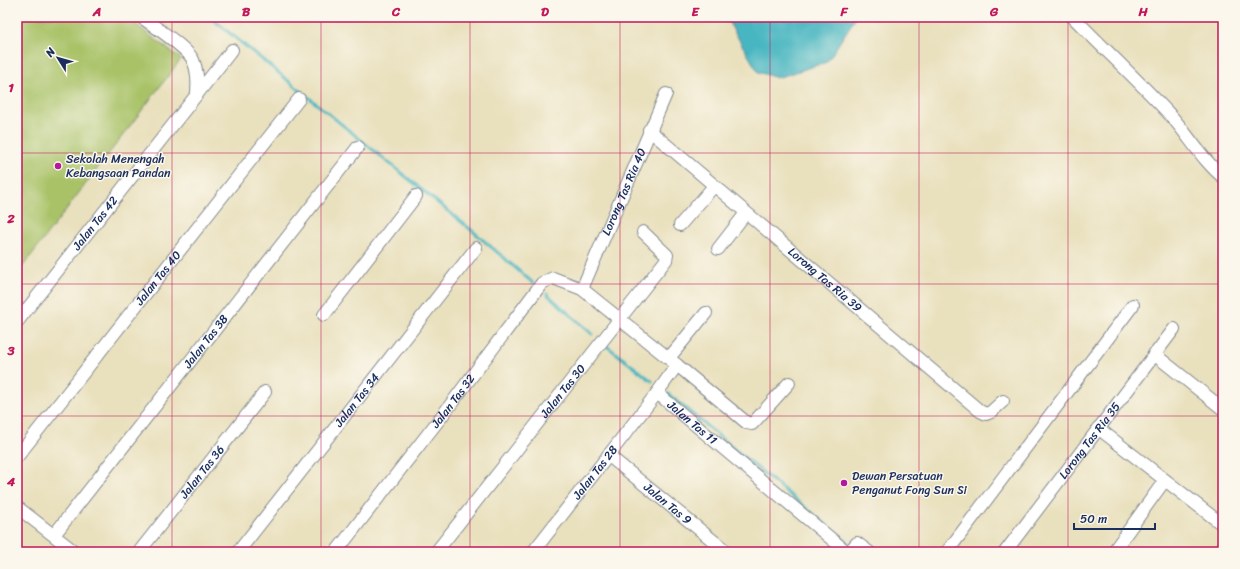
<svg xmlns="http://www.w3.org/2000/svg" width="1240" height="569" viewBox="0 0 1240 569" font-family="Sriracha,sans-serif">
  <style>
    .green { fill: #a9c268; stroke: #627863 }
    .water { fill: #47b6c1; stroke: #317290 }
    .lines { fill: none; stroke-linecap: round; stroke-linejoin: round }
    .stream { stroke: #47b6c1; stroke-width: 3 }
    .minor-casing { stroke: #82888e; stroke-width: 14 }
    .minor { stroke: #fff; stroke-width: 12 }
    .grid { fill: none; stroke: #c2185b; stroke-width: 1; stroke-opacity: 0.55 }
    .poi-dot { fill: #b5179e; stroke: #fbf7ec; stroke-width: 1.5 }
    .labels { text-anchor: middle; stroke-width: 3; stroke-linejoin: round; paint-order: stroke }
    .poi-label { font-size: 12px; fill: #1b2f5e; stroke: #fbf7ec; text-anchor: start }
    .street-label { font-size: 12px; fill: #1b2f5e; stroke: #fbf7ec }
    .neatline { fill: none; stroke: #c2185b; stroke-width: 1.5 }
    .grid-label { font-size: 13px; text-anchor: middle; font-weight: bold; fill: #c2185b }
  </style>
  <rect width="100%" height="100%" fill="#fbf7ec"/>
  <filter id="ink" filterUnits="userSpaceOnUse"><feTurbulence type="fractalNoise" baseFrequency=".025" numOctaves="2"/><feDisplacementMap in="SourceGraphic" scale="8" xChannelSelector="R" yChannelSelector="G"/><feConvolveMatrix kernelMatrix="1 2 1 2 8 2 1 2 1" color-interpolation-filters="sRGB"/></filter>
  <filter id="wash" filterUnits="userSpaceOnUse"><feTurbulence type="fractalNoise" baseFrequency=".012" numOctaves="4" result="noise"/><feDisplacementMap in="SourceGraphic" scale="16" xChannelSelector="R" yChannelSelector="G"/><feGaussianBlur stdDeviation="0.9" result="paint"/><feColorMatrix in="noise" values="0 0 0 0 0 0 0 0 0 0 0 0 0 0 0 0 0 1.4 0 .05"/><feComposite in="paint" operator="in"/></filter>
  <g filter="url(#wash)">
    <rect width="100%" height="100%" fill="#e9e0bd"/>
    <!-- green -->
    <path class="green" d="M17 17H126L181 59 17 274Z"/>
    <!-- water -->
    <path class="water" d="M728 17H856L827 62 777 78 758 72 728 21Z"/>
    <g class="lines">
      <!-- stream -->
      <path class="stream" d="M210 17 475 233 533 283
        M547 294 592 334
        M604 344 652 381
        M668 394 848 543"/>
    </g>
  </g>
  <g filter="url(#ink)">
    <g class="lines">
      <defs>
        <g id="minor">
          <path d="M141 17C154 26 187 48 193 60 198 71 198 82 197 94"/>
          <path d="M1073 17C1106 51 1140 82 1172 117 1189 136 1203 161 1223 177"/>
          <path id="s1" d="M649 130 980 411 986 414 991 412 1003 401"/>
          <path d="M680 225 714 186"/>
          <path d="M718 249 746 213"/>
          <path id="s2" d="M582 289 666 94"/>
          <path d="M324 315 416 196"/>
          <path id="s3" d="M17 322 232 50"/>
          <path d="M1154 354 1223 409"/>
          <path d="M669 358 706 313"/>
          <path d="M677 365 747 423 752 424 755 421 789 383"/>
          <path d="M1098 428 1223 525"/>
          <path id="s4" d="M608 455 727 552"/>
          <path id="s5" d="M17 457 299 99"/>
          <path d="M17 507 75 552"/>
          <path id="s6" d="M54 535 358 147"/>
          <path id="s7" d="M139 552 265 392"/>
          <path id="s8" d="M238 552 476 248"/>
          <path id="s9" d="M336 552 445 412 542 283 553 278 582 289 677 365 657 393 847 552"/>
          <path id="s10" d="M436 552 666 260 667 255 643 232"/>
          <path id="s11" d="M533 552 657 393"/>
          <path d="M849 552 857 543 869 552"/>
          <path d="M947 552 1133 305"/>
          <path id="s12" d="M1005 552 1174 329"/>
          <path d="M1113 552 1165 480"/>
          <path d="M1219 552 1223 547"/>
        </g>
      </defs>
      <!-- minor casing -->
      <use href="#minor" class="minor-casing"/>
      <!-- minor -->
      <use href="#minor" class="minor"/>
    </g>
  </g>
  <!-- grid -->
  <path class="grid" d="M172 17V552M321 17V552M470 17V552M620 17V552M770 17V552M919 17V552M1068 17V552M17 153H1223M17 284H1223M17 416H1223"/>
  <!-- markers -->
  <g class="poi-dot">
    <circle cx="58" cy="166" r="4"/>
    <circle cx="844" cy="483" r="4"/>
  </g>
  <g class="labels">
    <!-- poi labels -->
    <g class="poi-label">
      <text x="66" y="163">Sekolah Menengah<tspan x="66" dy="14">Kebangsaan Pandan</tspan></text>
      <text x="852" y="480">Dewan Persatuan<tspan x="852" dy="14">Penganut Fong Sun Si</tspan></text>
    </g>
    <!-- street labels -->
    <g class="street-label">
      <text dy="4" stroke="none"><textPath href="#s2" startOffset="106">Lorong Tas Ria 40</textPath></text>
      <text dy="4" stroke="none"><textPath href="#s3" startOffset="126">Jalan Tas 42</textPath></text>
      <text dy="4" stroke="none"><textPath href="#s5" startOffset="228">Jalan Tas 40</textPath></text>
      <text dy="4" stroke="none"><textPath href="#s1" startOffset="231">Lorong Tas Ria 39</textPath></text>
      <text dy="4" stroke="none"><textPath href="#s6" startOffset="246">Jalan Tas 38</textPath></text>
      <text dy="4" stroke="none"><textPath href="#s10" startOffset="205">Jalan Tas 30</textPath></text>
      <text dy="4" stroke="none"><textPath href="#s8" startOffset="193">Jalan Tas 34</textPath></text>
      <text dy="4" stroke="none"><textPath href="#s9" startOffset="191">Jalan Tas 32</textPath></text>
      <text dy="4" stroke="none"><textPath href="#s9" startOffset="584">Jalan Tas 11</textPath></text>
      <text dy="4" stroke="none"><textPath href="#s12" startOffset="140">Lorong Tas Ria 35</textPath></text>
      <text dy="4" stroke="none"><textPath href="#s7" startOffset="102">Jalan Tas 36</textPath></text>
      <text dy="4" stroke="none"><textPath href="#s11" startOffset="101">Jalan Tas 28</textPath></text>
      <text dy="4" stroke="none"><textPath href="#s4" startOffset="77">Jalan Tas 9</textPath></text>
    </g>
  </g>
  <!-- margin -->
  <rect width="1240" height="569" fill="none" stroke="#fbf7ec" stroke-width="44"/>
  <!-- north arrow -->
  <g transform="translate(58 58) rotate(307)" stroke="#fbf7ec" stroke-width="3" paint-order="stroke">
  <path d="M0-3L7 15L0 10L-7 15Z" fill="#1b2f5e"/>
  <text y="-6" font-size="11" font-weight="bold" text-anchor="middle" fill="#1b2f5e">N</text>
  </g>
  <!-- scale -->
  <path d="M1074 523v6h81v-6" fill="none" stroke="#1b2f5e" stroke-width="2"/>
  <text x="1080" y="523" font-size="12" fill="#1b2f5e" stroke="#fbf7ec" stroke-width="3" paint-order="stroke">50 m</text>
  <rect x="22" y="22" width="1196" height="525" class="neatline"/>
  <g class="grid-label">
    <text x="97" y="16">A</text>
    <text x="246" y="16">B</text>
    <text x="396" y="16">C</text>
    <text x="545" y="16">D</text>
    <text x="695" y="16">E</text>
    <text x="844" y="16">F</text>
    <text x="994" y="16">G</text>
    <text x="1143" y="16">H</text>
    <text x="11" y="92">1</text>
    <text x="11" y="223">2</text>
    <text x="11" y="355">3</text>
    <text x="11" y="486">4</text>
  </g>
</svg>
